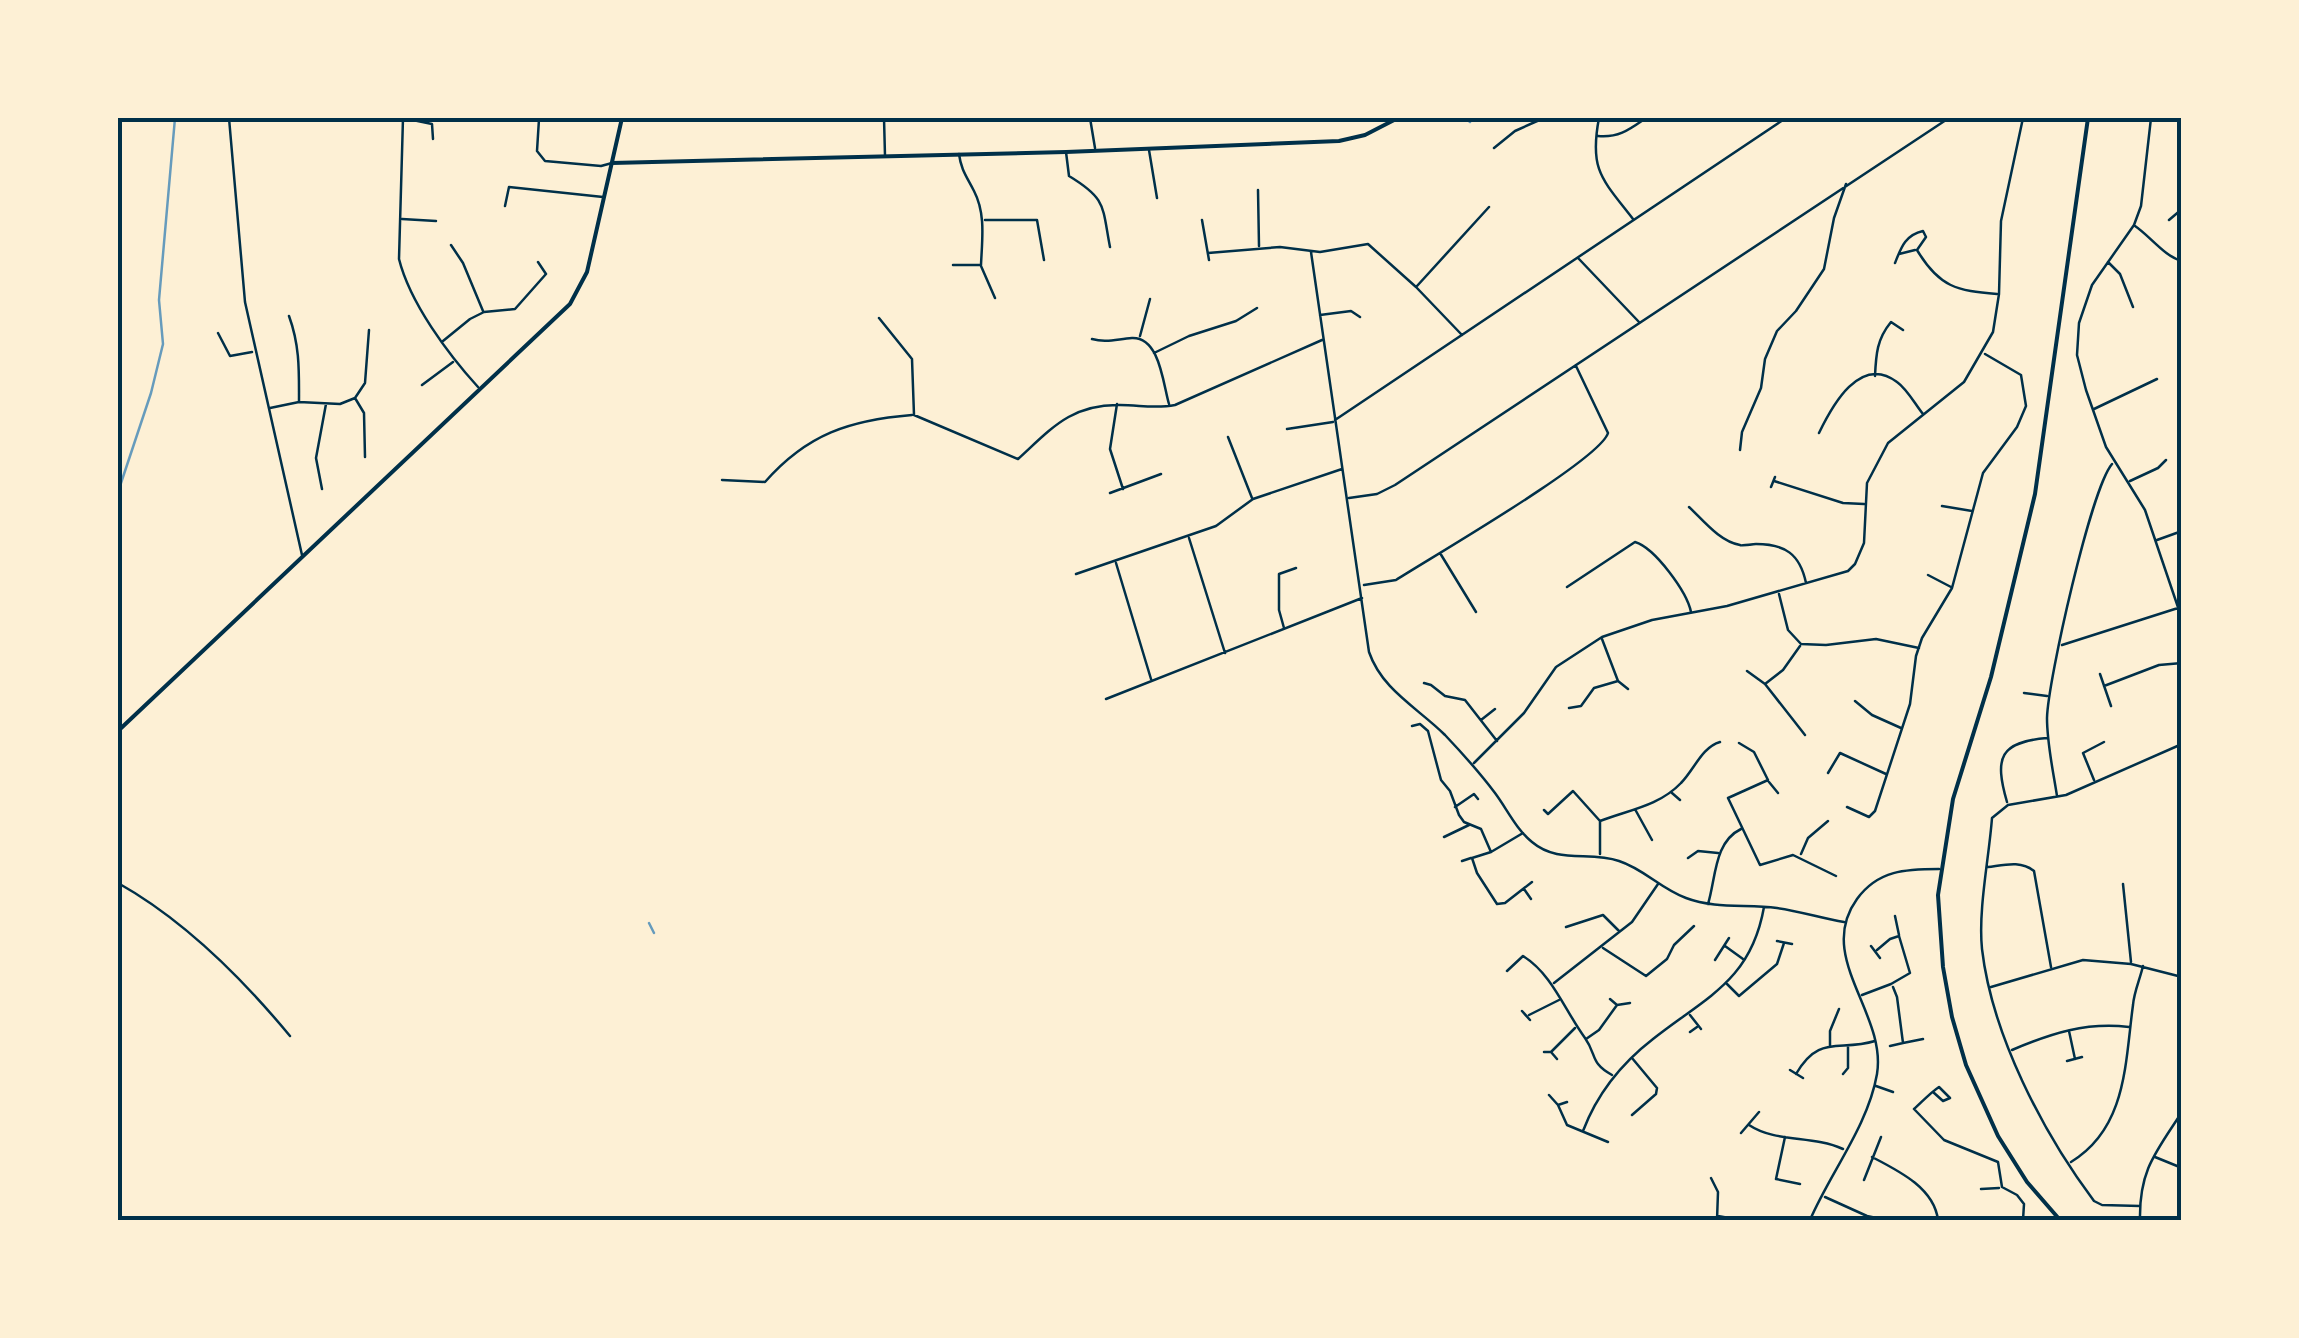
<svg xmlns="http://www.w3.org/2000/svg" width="2299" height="1338" viewBox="0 0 2299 1338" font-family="Manrope,sans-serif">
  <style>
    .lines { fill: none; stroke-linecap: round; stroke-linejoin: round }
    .stream { stroke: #669bbc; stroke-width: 2.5 }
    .minor { stroke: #003049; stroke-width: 2.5 }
    .tertiary { stroke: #003049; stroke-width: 4 }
    .neatline { fill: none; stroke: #003049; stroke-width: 4 }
  </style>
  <rect width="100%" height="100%" fill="#fdf0d5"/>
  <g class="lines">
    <!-- stream -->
    <path class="stream" d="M1466 118 1470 122
      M118 492 151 393 163 344 159 300 175 118
      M649 923 654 933"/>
    <!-- minor -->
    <path class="minor" d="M229 118 245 302 302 555
      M884 118 885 156
      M1090 118 1095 148
      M1289 118 1290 119
      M1583 118 1597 119
      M1599 118C1589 170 1602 179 1633 219
      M2151 118 2141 206 2134 225 2092 285 2079 323 2077 355 2086 390 2106 447 2145 510 2182 619
      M539 119 537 151 545 161 601 166 612 163
      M1598 136C1619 138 1630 129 1646 118
      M433 139 432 124 403 118 399 259C410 303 448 354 478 387
      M1494 148 1515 131 1544 118
      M1149 150 1157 198
      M1066 152 1069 176C1107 199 1102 206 1110 247
      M1258 190 1259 246
      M505 206 509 187 603 197
      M402 219 436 221
      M985 220H1037L1044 260
      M1202 220 1209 260
      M2169 220 2182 209
      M2135 226C2150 236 2165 257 2182 261
      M451 245 463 263 483 311
      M1311 252 1369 652C1382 690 1418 708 1445 735 1463 754 1480 773 1495 793 1507 809 1516 829 1532 842 1558 864 1589 851 1619 861 1644 869 1661 889 1686 898 1715 909 1746 904 1777 908 1799 911 1821 918 1844 922
      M1208 253 1280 247 1320 252 1368 244 1416 287 1462 335
      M1899 254 1915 250
      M1579 259 1639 322
      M2108 262 2120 274 2133 307
      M1895 263C1901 248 1905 235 1923 231L1926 237 1917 250C1939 287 1957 291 1997 294
      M953 265H981C982 240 986 214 974 191 967 177 961 170 959 154
      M981 266 995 298
      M1417 286 1489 207
      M1320 315 1351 311 1360 317
      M289 316C300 346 299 372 299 402
      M879 318 912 359 914 415 1018 459C1051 429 1071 404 1120 405 1140 405 1155 409 1175 405L1322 340
      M218 333 230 356 252 352
      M1140 336 1150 299
      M1092 339C1106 343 1117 339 1132 338 1160 337 1163 384 1169 404
      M443 341 470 319 484 312 515 309 546 274 538 262
      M1154 353 1189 336 1236 321 1257 308
      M1875 376C1876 354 1877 339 1891 322L1903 330
      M422 385 453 362
      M355 398 364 413 365 457
      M1117 404 1110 449 1123 489
      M270 408 299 402 340 404 355 398 365 383 369 330
      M2094 409 2157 379
      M1335 420 1786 118
      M1287 429 1333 422
      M1819 433C1832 406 1860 354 1897 382 1907 389 1915 404 1923 414
      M1228 437 1252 498
      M1740 450 1742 432 1761 388 1765 359 1777 331 1796 311 1824 269 1834 218 1846 184
      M722 480 765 482C807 434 850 420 912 415
      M1774 481 1843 503 1864 504
      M2130 481 2158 468 2166 460
      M1771 487 1775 477
      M322 489 316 458 326 404
      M1110 493 1161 474
      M1349 498 1377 494 1395 485 1949 118
      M1942 506 1972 511
      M1689 507C1703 520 1720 542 1740 545 1741 546 1755 544 1756 544 1785 544 1800 554 1806 583
      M1189 538 1225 653
      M2157 540 2182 531
      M1440 553 1476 612
      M1116 563 1151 679
      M1076 574 1216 526 1253 499 1342 469
      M1928 575 1951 587
      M1364 585 1396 580C1430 558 1600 460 1608 433L1576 366
      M1567 587 1635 542C1655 548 1687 592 1691 612
      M1779 594 1788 630 1801 644 1826 645 1876 639 1919 648
      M1284 628 1279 610V574L1296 568
      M1602 639 1618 681 1628 689
      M2062 645 2178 608
      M1747 671 1765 684 1805 735
      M2100 674 2111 706
      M1424 683 1431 685 1445 696 1465 700 1497 741
      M1765 684 1783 670 1800 646
      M2104 686 2159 665 2182 663
      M2024 693 2047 696
      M1106 699 1362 598
      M1855 701 1872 715 1901 728
      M1569 708 1581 706 1594 688 1618 681
      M1481 720 1495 709
      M1412 726 1420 724 1428 731 1441 780 1450 791 1459 815 1464 822 1481 829 1491 852
      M1739 743 1754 752 1768 780 1728 798 1760 865 1793 855 1836 876
      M1474 763 1524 713 1556 667 1602 637 1652 620 1727 606 1848 571 1855 564 1864 543 1867 483 1888 443 1964 382 1993 332 1999 294 2001 221 2023 118
      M1828 773 1840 753 1886 774
      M2094 780 2083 753 2104 742
      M1769 782 1778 793
      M1672 793 1680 800
      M2057 796C2053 770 2047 744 2047 718 2048 680 2091 489 2112 464
      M2007 802C1994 757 2000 742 2047 738
      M1455 807 1474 794 1478 799
      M1847 807 1869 817 1875 811 1910 704 1916 656 1922 638 1952 588 1983 473 2017 427 2026 406 2021 375 1985 354
      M1544 810 1548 814 1573 791 1600 821V854
      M1636 811 1652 840
      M1600 821C1629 810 1659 806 1681 783 1694 770 1702 747 1720 742
      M1523 833 1491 852 1472 858 1477 873 1497 904 1505 903 1532 882
      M1444 837 1469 825
      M1801 854 1808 838 1828 821
      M1688 858 1698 851 1718 853
      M1462 861 1471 858
      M1988 867C2004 865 2021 860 2034 871L2051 967
      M118 883C184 920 242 978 290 1036
      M2123 884 2131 962
      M1524 889 1531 899
      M1708 904C1716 878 1714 842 1741 829
      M1895 916 1899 935
      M1566 927 1603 915 1619 931
      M1777 941 1792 944
      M1725 946 1743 959
      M1871 946 1880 958
      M1603 948 1646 976 1667 959 1674 945 1694 926
      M1715 960 1729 938
      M1507 971 1523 956C1552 974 1564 1009 1585 1038 1597 1055 1590 1063 1612 1075
      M1554 983 1632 922 1658 884
      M1727 984 1739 996 1777 964 1784 943
      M1893 987 1897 997 1903 1043 1923 1039
      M1991 987 2083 960 2131 964 2182 977
      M1862 995 1891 984 1910 973 1899 936 1890 939 1877 950
      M1610 999 1617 1005 1630 1003
      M1522 1011 1530 1020
      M1529 1015 1559 1000
      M1690 1015 1701 1029
      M2069 1031 2075 1059
      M1690 1032 1697 1027
      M1586 1039 1599 1030 1617 1005
      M1830 1045V1031L1839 1009
      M1890 1046 1903 1043
      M2012 1050C2052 1033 2086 1022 2129 1027
      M1544 1052H1551L1557 1059
      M1551 1052 1575 1028
      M2067 1061 2082 1057
      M1790 1070 1803 1078
      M1796 1074C1819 1034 1838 1052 1875 1041
      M1843 1074 1848 1068V1047
      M1876 1086 1893 1092
      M1933 1092 1943 1101 1950 1098 1939 1087C1930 1093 1922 1102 1914 1109L1944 1140 1998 1162 2002 1187 2017 1195 2024 1204 2023 1220
      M1549 1095 1558 1105 1567 1102
      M1558 1105 1567 1125 1608 1142
      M1632 1115 1656 1094 1657 1088 1632 1058
      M1749 1125C1776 1143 1812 1135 1843 1149
      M1583 1131C1597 1094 1622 1063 1653 1039 1706 997 1751 981 1764 907
      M1741 1133 1759 1112
      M1785 1137 1776 1179 1800 1184
      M1872 1157C1899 1171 1934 1188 1938 1220
      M2155 1157 2182 1168
      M2071 1162C2127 1128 2125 1063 2133 1005 2134 992 2140 979 2143 966
      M1711 1178 1718 1192 1717 1220
      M1864 1180 1881 1137
      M1981 1189 1999 1188
      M1825 1197 1867 1216 1886 1220
      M2140 1206 2102 1205 2094 1201C2043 1133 1992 1035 1982 949 1978 910 1989 858 1992 818L2008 805 2066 795 2182 744
      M1718 1216 1740 1220
      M1649 1220H1650
      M1810 1220C1830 1173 1868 1126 1877 1074 1887 1013 1815 957 1857 899 1878 870 1906 869 1939 869
      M2140 1220C2139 1170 2156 1152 2182 1112"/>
    <!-- tertiary -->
    <path class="tertiary" d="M612 163 1066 152 1339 141 1365 135 1398 118
      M118 731 570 304 587 272 622 118
      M2060 1220 2027 1182 1998 1136 1966 1065 1952 1017 1943 967 1938 895 1953 799 1991 677 2035 494 2088 118"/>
  </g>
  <!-- border -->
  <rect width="2299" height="1338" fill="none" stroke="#fdf0d5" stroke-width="240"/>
  <rect x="120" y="120" width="2059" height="1098" class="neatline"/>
</svg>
